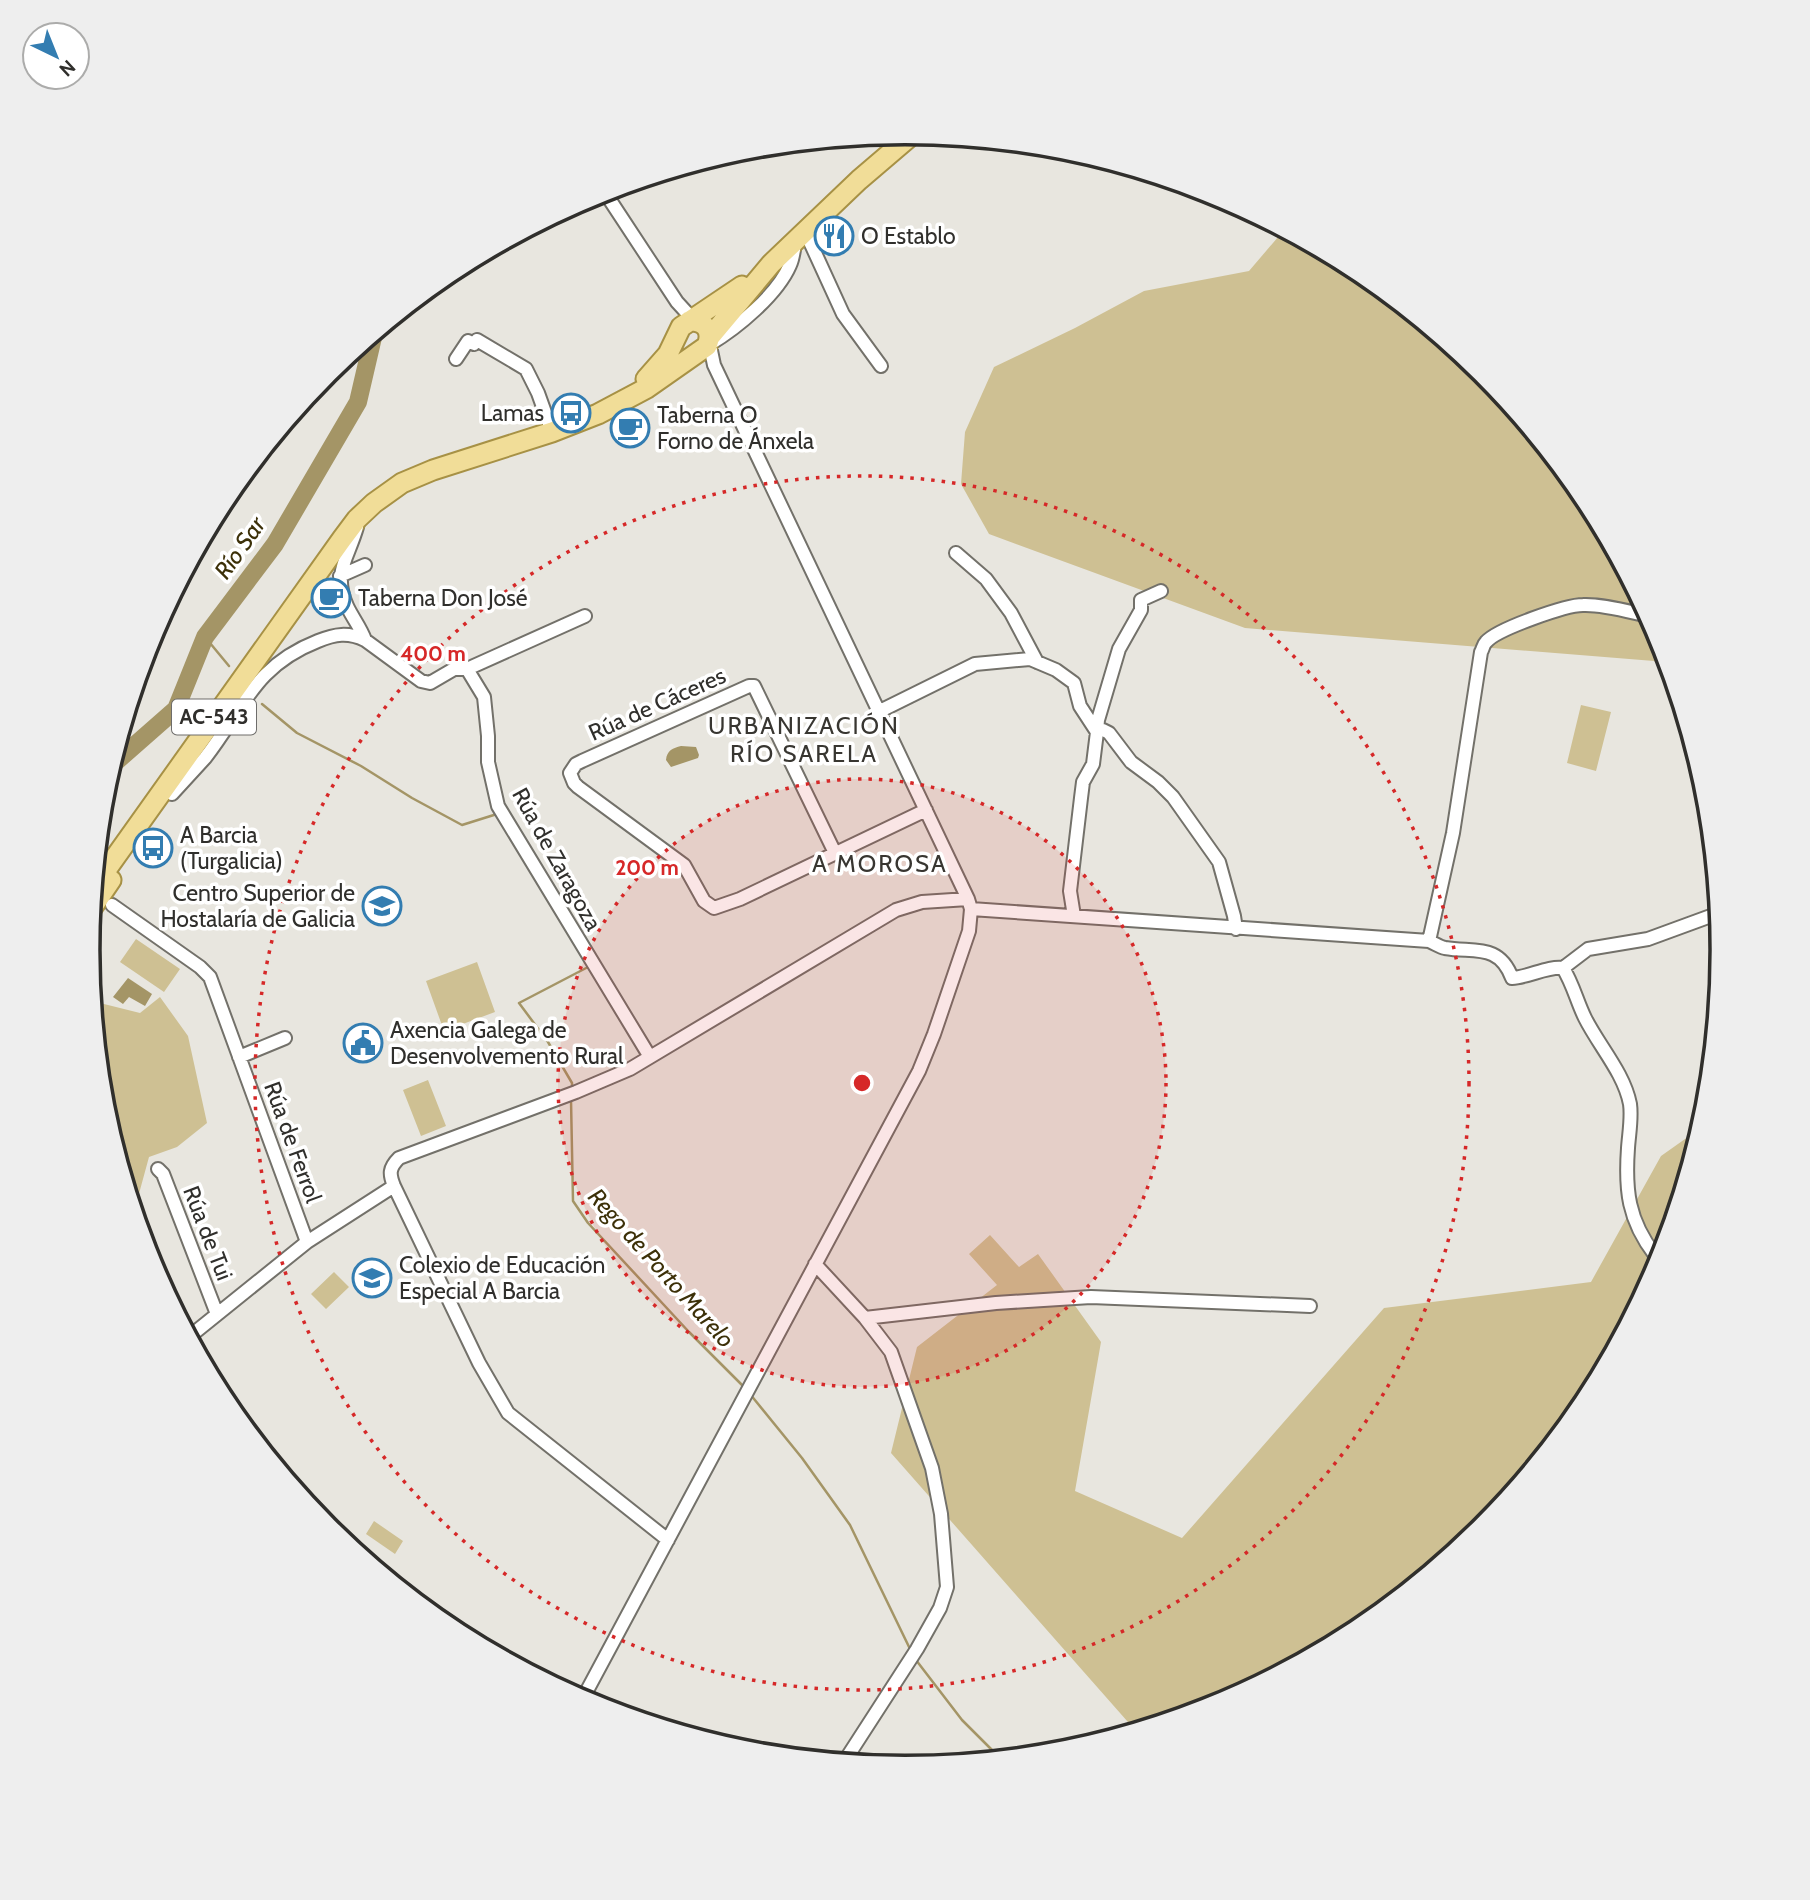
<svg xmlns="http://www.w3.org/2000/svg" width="1810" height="1900" viewBox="0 0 1810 1900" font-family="Cabin,sans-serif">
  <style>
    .green { fill: #cec093 }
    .water { fill: #a49566 }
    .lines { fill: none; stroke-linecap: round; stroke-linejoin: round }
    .stream { stroke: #a49566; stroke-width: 2.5 }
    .river { stroke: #a49566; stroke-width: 18 }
    .street-casing { stroke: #73716a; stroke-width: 16 }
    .primary-casing { stroke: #a79145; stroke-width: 23 }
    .street { stroke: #fff; stroke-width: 12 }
    .primary { stroke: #f1dd98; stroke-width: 19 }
    .ring { fill: none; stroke: #d62828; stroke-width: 3.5; stroke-dasharray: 3.5 7 }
    .labels { text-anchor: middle; stroke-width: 7; stroke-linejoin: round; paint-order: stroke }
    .shield { fill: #fff; stroke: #6e6d6b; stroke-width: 2 }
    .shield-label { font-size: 21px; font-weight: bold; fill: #302f2c }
    .poi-label { font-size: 23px; fill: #302f2c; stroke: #fff; text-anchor: start }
    .street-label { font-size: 23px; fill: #302f2c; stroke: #fff }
    .water-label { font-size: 24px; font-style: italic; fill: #3c3008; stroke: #fff }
    .neighbourhood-label { font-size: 24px; letter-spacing: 2px; fill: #383631; stroke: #fff }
    .rim { fill: none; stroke: #302f2c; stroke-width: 3.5 }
    .centre { fill: #d62828; stroke: #fff; stroke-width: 3.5 }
    .ring-label { font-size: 21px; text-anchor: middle; font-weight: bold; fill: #d62828; stroke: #fff; stroke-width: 7; stroke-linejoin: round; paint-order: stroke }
  </style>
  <rect width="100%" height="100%" fill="#e8e6df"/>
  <!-- green -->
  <path class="green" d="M1284 230 1360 271 1483 372 1585 496 1660 638 1674 682 1654 661 1245 628 989 534 961 484 965 432 994 367 1075 328 1144 291 1249 271Z
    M1581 705 1611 712 1596 771 1567 763Z
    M136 939 180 969 164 992 120 962Z
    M477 962 495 1012 444 1031 426 981Z
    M160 997 188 1036 207 1123 177 1147 149 1157 134 1212 117 1156 120 1154 103 1109 92 998 96 1002 140 1013Z
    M428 1080 446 1126 421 1136 403 1090Z
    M1702 1127 1660 1263 1585 1404 1483 1528 1359 1630 1217 1705 1135 1730 891 1453 917 1347 997 1285 969 1254 990 1235 1019 1267 1038 1254 1101 1342 1075 1491 1182 1538 1384 1308 1591 1282 1661 1156Z
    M334 1272 349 1287 326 1309 311 1294Z
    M374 1521 403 1541 395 1554 366 1534Z"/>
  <!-- water -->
  <path class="water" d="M681 746 696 747 699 755 698 758 671 767 666 760C667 750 673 748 681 746Z
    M128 978 152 994 145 1006 129 997 123 1004 113 997Z"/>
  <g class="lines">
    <!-- stream -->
    <path class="stream" d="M205 637 229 666
      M262 704 297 733 361 766 412 798 462 825 497 814 498 817
      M572 1090V1083L548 1042 519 1003 590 966
      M571 1100 573 1201 588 1223 689 1332 744 1387
      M750 1394 802 1458 850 1525 911 1651
      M916 1660 962 1720 1000 1758"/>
    <!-- river -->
    <path class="river" d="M110 767 176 709 205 637 275 544 358 402 374 333"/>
    <defs>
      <path id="street" d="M604 191 677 302 688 314 698 320
        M805 231 843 314 881 366
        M710 344C737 328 777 295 790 265 793 259 794 251 795 243
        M456 359 468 341 474 344 477 340 526 369 538 393 552 432
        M357 527C348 559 332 572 347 606 352 617 361 628 365 640
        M956 553 986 579 1011 613 1037 662
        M340 576 365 565
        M467 669 484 697 488 736V762L498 806 650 1057
        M880 711 975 664 1030 659 1056 670 1074 683 1080 706 1097 732
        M1097 732 1098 720 1119 649 1141 610V600L1161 591
        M172 794C183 782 194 770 205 758 244 708 254 666 318 641 335 634 348 632 365 640L421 681 430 683 454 669H467L585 616
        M835 853 754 686H749L582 761 576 764 570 773 574 783 578 787 684 865 704 901 714 908 740 899 926 810
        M112 905 200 967 210 977 307 1242
        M971 909 1429 941 1453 833 1481 652C1483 649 1483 645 1486 642 1497 629 1566 605 1583 605 1603 604 1630 612 1649 616
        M1074 916 1070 891 1081 798 1083 782 1093 764 1097 732 1103 730 1109 733 1131 762 1158 782 1173 797 1219 862 1234 916 1236 929
        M1429 941C1434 943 1440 947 1445 948 1474 953 1499 943 1512 978 1529 977 1548 966 1563 968
        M239 1057 285 1038
        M158 1169 163 1174 217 1314
        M1655 1255C1628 1220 1625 1190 1628 1148 1629 1134 1632 1118 1630 1104 1624 1073 1599 1046 1585 1018 1577 1002 1573 984 1563 968L1588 949 1648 939 1719 913
        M815 1264 865 1318
        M189 1337 307 1242 394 1186
        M668 1540 508 1413 479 1363 394 1186C389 1174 389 1168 399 1158L576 1092 630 1069 896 910 922 902 968 899
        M582 1700 919 1071 934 1034 969 931 971 909 968 899 714 365 709 341
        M844 1762 917 1649 940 1608 947 1587 941 1514 932 1468 891 1352 865 1318 996 1303 1091 1297 1310 1306"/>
      <path id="primary" d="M710 337 771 264 859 180 914 133
        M646 379 668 354 681 327 742 286
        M94 887 342 539 357 519 374 503 402 483 433 470 552 432 598 414 647 388 707 346C713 331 705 320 689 321
        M92 908 111 880"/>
    </defs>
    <!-- street casing -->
    <use href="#street" class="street-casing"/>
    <!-- primary casing -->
    <use href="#primary" class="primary-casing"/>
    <!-- street -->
    <use href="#street" class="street"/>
    <!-- primary -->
    <use href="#primary" class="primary"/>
  </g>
  <!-- distance rings -->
  <circle cx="862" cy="1083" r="304" fill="#d62828" fill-opacity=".12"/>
  <g class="ring">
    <circle cx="862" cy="1083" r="304"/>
    <circle cx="862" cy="1083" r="607"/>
  </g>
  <!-- icons -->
  <defs>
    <symbol id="restaurant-ring" viewBox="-11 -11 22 22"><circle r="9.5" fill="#fff" stroke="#337db1" stroke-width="1.5"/><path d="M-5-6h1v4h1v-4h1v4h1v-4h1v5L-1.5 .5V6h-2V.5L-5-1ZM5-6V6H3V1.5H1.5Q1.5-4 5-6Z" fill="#337db1"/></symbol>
    <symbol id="bus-ring" viewBox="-11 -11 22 22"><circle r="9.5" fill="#fff" stroke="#337db1" stroke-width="1.5"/><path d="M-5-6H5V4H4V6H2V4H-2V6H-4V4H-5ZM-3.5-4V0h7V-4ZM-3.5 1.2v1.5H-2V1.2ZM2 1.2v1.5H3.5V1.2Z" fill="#337db1"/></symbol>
    <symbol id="cafe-ring" viewBox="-11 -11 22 22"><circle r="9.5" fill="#fff" stroke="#337db1" stroke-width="1.5"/><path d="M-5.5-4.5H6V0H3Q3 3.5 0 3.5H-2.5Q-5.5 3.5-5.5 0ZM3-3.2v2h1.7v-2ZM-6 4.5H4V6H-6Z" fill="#337db1"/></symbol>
    <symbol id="school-ring" viewBox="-11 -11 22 22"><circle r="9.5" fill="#fff" stroke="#337db1" stroke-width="1.5"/><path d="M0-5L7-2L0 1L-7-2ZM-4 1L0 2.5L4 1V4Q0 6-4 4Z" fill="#337db1"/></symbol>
    <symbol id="civic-ring" viewBox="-11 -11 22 22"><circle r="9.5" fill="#fff" stroke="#337db1" stroke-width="1.5"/><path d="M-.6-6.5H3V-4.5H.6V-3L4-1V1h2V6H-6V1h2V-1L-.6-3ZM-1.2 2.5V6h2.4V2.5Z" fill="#337db1"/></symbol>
  </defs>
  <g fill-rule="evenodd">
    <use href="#restaurant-ring" x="812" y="214" width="44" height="44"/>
    <use href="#bus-ring" x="549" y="391" width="44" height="44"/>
    <use href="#cafe-ring" x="608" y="406" width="44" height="44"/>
    <use href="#cafe-ring" x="309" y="576" width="44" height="44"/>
    <use href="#bus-ring" x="131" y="826" width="44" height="44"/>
    <use href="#school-ring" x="360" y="884" width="44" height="44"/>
    <use href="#civic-ring" x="341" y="1021" width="44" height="44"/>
    <use href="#school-ring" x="350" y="1256" width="44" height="44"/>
  </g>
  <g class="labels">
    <!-- shield labels -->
    <rect class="shield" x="172" y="699.5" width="84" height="35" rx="5"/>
    <g class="shield-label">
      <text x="214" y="724">AC-543</text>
    </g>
    <!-- poi labels -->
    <g class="poi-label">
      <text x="861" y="244">O Establo</text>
      <text x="544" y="421" text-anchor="end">Lamas</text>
      <text x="657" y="423">Taberna O<tspan x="657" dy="26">Forno de Ánxela</tspan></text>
      <text x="358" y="606">Taberna Don José</text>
      <text x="180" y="843">A Barcia<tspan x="180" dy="26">(Turgalicia)</tspan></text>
      <text x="355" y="901" text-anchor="end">Centro Superior de<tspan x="355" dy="26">Hostalaría de Galicia</tspan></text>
      <text x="390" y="1038">Axencia Galega de<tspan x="390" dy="26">Desenvolvemento Rural</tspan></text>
      <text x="399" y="1273">Colexio de Educación<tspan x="399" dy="26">Especial A Barcia</tspan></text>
    </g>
    <!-- street labels -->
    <g class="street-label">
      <text transform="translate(657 704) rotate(-24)" y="8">Rúa de Cáceres</text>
      <text transform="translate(557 859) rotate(61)" y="8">Rúa de Zaragoza</text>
      <text transform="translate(293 1142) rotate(70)" y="8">Rúa de Ferrol</text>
      <text transform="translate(208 1233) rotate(69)" y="8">Rúa de Tui</text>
    </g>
    <!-- water labels -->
    <g class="water-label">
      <text transform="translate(240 548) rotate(-55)" y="8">Río Sar</text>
      <text transform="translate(661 1268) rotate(48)" y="8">Rego de Porto Marelo</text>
    </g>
    <!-- neighbourhood labels -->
    <g class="neighbourhood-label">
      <text x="804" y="734">URBANIZACIÓN<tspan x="804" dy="28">RÍO SARELA</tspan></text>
      <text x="880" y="872">A MOROSA</text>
    </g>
  </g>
  <!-- crop -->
  <path d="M0 0H1810V1900H0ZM100 950a805 805 0 1 1 1610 0a805 805 0 1 1-1610 0Z" fill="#eee" fill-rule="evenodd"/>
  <path class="rim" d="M100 950a805 805 0 1 1 1610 0a805 805 0 1 1-1610 0Z"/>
  <circle cx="862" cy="1083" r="10" class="centre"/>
  <g class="ring-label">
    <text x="433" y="661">400 m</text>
    <text x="647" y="875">200 m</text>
  </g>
  <!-- north arrow -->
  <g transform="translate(56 56) rotate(137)"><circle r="33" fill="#ffffff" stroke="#acacab" stroke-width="2"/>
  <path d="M0-5L12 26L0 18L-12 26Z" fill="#337db1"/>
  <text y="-10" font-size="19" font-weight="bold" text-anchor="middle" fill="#302f2c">N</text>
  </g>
</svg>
